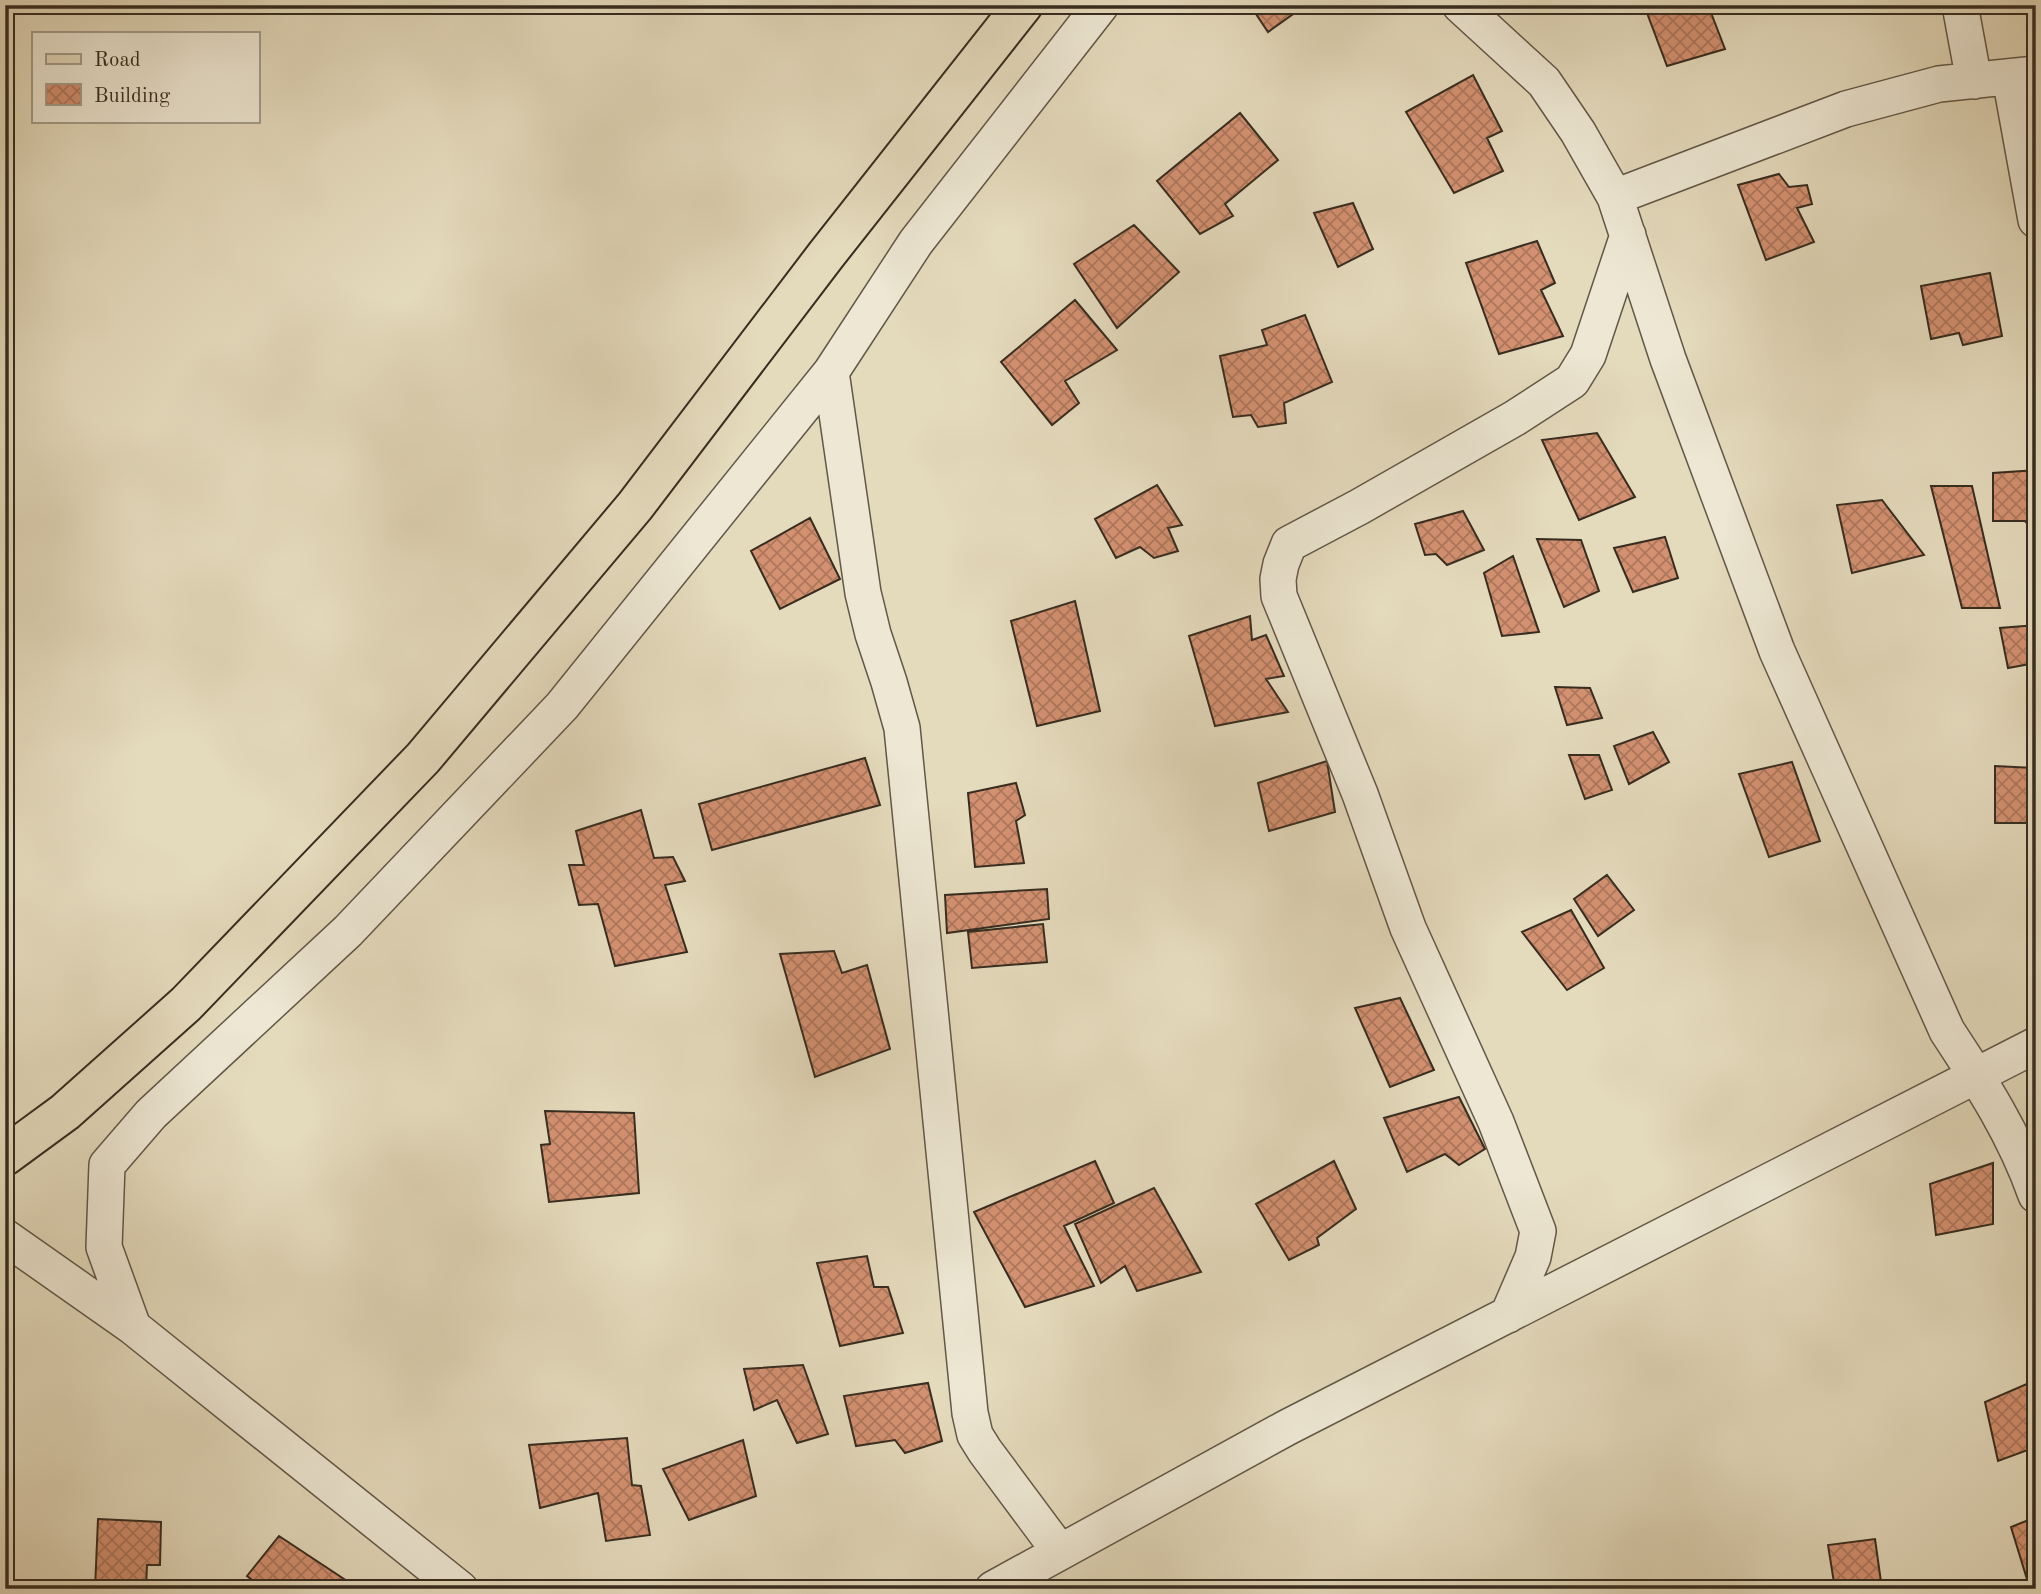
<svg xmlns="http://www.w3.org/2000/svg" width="2041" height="1594" viewBox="0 0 2041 1594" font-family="'Old Standard TT',serif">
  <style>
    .building { fill: url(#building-cross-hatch); stroke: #362d20; stroke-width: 2 }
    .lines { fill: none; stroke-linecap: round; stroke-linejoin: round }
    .minor-casing { stroke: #625847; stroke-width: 38 }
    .primary-casing { stroke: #362d20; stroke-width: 42 }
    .minor { stroke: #ede7d3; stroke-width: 35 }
    .primary { stroke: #e4dabc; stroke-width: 38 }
  </style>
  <defs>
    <pattern id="building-cross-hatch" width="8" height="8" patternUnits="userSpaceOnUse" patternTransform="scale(1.75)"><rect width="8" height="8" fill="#d49171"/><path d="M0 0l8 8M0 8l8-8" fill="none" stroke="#ad775c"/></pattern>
  </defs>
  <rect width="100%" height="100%" fill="#e4dabc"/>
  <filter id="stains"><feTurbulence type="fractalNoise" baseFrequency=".00286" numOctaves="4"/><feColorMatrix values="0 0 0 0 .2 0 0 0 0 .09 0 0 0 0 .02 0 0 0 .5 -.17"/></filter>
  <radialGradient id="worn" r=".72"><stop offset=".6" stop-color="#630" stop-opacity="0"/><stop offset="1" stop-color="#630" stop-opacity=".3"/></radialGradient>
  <!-- building -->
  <path class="building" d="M1250 5H1306L1268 32Z
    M1644 5H1708L1725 49 1667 66Z
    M1473 75 1502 131 1487 138 1503 171 1454 193 1406 112Z
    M1240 113 1278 160 1225 204 1233 216 1200 234 1157 181Z
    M1779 174 1789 187 1807 185 1812 204 1797 208 1814 242 1766 260 1738 185Z
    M1353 203 1373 249 1338 267 1314 213Z
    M1134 225 1179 272 1117 328 1074 264Z
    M1537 241 1555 283 1541 290 1563 336 1499 354 1466 263Z
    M1990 273 2002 336 1963 345 1959 333 1931 339 1921 286Z
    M1075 300 1117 350 1065 381 1079 403 1052 425 1001 362Z
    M1305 315 1332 382 1284 403 1286 423 1258 427 1251 415 1233 417 1220 356 1267 345 1262 330Z
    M1597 433 1635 497 1579 520 1542 440Z
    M2036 470V530H2033L2025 521H1993V473Z
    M1157 485 1182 525 1168 528 1178 551 1154 558 1140 547 1116 558 1095 519Z
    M1931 486H1972L2000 608H1962Z
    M1882 500 1924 555 1852 573 1837 505Z
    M1463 511 1484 550 1447 565 1436 554 1425 555 1415 524Z
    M810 518 840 579 780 609 751 551Z
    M1665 537 1678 578 1633 592 1614 548Z
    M1537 539 1581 540 1599 591 1564 607Z
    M1513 556 1539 632 1502 636 1484 573Z
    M1075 601 1100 711 1037 726 1011 621Z
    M1250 616 1252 640 1266 635 1284 676 1266 679 1288 712 1215 726 1189 636Z
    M2036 625V663L2008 668 2000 628Z
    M1555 687 1590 688 1602 718 1567 725Z
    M1653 732 1669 762 1629 784 1614 746Z
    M1569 755H1599L1612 790 1585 799Z
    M865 758 880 805 712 850 699 804Z
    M1327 761 1335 812 1269 831 1258 783Z
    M1792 762 1820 841 1769 857 1739 774Z
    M1995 766 2036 768V823H1995Z
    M1016 783 1025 815 1016 821 1024 863 975 867 968 793Z
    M641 810 654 858 673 857 685 881 665 885 687 952 615 966 598 904 579 905 569 865H584L576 831Z
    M1607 875 1634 910 1598 936 1574 899Z
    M1047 889 1049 919 947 933 945 895Z
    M1571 910 1604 968 1567 990 1522 932Z
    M1043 924 1047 962 972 968 968 932Z
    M834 951 842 973 867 965 890 1049 815 1077 780 954Z
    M1400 998 1434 1070 1390 1087 1355 1008Z
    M1459 1097 1485 1149 1459 1165 1445 1154 1407 1172 1384 1118Z
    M545 1111 634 1113 639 1193 549 1202 541 1145 550 1144Z
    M1095 1161 1114 1203 1064 1226 1094 1286 1025 1307 974 1212Z
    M1334 1161 1356 1209 1317 1238 1319 1245 1289 1260 1256 1204Z
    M1993 1163V1224L1936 1235 1930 1184Z
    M1154 1188 1201 1272 1137 1291 1125 1266 1101 1283 1075 1224Z
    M867 1256 874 1287H888L903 1333 840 1346 817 1263Z
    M803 1365 828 1434 797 1443 777 1400 754 1410 744 1369Z
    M2036 1380V1447L1998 1461 1985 1402Z
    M928 1383 942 1441 905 1453 895 1440 856 1446 844 1396Z
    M627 1438 632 1485 641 1486 650 1535 606 1541 598 1493 540 1508 529 1445Z
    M743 1440 756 1496 689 1520 663 1469Z
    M2036 1517V1586L2030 1589 2011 1527Z
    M98 1519 161 1522 160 1565H147L146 1589H95Z
    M279 1536 347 1581 341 1589H264L247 1576Z
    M1875 1539 1882 1589H1835L1828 1545Z"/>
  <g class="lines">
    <defs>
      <path id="minor" d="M1460 5 1544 82 1578 132 1615 197 1668 359 1777 651 1947 1031C1982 1084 2015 1135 2036 1195
        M1960 5 1974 81
        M2010 77 2036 220
        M1615 197 1846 109 1939 84 2036 74
        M831 372 863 593 873 634 889 682 902 728 970 1413 975 1435 985 1451 1060 1552
        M5 1237 133 1327 460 1589
        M1508 1315 1533 1257 1538 1231 1496 1122 1408 928 1360 794 1279 596 1278 579 1281 564 1289 544 1359 507 1515 418 1572 381 1588 355 1628 235
        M133 1327 104 1247 107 1165 151 1114 348 931 562 706 831 372 916 242 1101 5
        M993 1589 1288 1427 2036 1045"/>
      <path id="primary" d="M5 1156 65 1112 186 1004 423 758 635 506 826 255 1023 5"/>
    </defs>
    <!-- minor casing -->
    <use href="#minor" class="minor-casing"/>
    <!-- primary casing -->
    <use href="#primary" class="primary-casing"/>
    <!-- minor -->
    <use href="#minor" class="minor"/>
    <!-- primary -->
    <use href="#primary" class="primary"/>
  </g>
  <!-- margin -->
  <rect width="2041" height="1594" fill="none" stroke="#e4dabc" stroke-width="28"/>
  <rect x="7" y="7" width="2027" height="1580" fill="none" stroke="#362d20" stroke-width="3.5"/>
  <rect x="14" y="14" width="2013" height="1566" fill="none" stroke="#362d20" stroke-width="2"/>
  <!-- legend -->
  <rect x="32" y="32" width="228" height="91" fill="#ede7d3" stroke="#a49d8b" stroke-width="2"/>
  <rect x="46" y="54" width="35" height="10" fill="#e4dabc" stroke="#a49d8b" stroke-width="2"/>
  <text x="94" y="66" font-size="21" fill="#362d20">Road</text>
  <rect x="46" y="84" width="35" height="21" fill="url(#building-cross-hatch)" stroke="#a49d8b" stroke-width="2"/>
  <text x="94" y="102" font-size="21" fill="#362d20">Building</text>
  <rect width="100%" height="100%" filter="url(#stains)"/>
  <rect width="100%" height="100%" fill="url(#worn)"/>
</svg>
